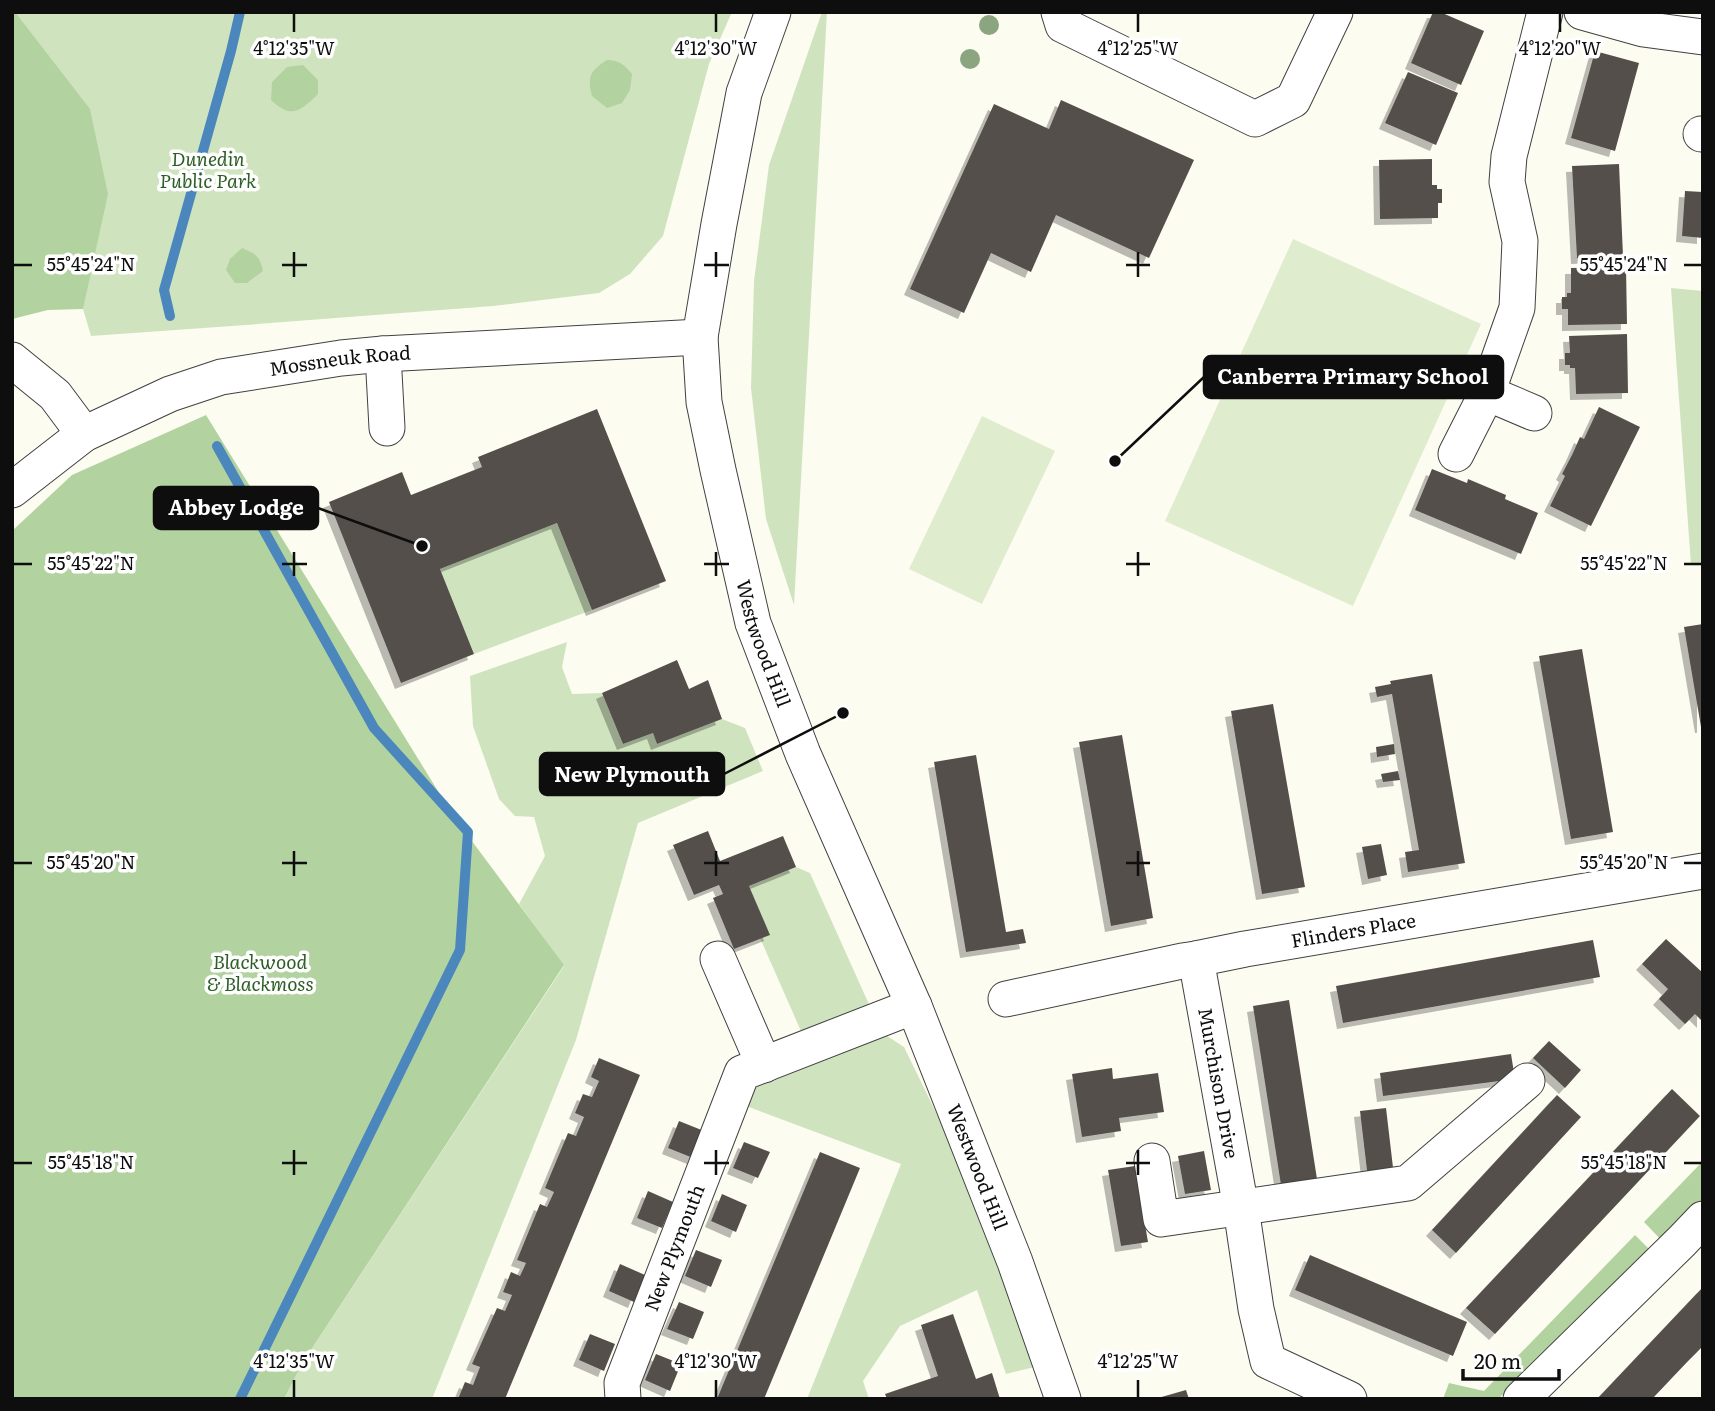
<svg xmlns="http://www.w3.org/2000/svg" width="1715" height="1411" viewBox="0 0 1715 1411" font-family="Literata,serif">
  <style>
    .green { fill: #cfe4be }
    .forest { fill: #b2d39f }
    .pitch { fill: #e0ecce }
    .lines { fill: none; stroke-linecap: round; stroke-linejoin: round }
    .stream { stroke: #4b87bd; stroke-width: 10 }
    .building { fill: #55504c; filter: url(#shadow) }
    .minor-casing { stroke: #414141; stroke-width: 37 }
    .minor { stroke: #fff; stroke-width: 35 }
    .tree { fill: #8ba581 }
    .ticks { fill: none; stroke: #0e0e0e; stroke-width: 2.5 }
    .labels { text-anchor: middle; stroke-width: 7; stroke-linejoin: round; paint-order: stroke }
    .park-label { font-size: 19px; font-style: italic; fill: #2d5e26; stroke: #fff }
    .street-label { font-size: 19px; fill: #0e0e0e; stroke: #fff }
    .ticks-label { font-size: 18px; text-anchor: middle; fill: #0e0e0e; stroke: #fff; stroke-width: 7; stroke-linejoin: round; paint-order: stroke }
    .leader { fill: none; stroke: #0e0e0e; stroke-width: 2.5 }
    .callout-dot { fill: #0e0e0e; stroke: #fff; stroke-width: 2.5 }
    .callout { fill: #0e0e0e; stroke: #0e0e0e; stroke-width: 2.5 }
    .callout-label { font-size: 21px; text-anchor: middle; font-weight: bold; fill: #fff }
  </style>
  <defs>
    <filter id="shadow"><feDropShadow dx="-6" dy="6" stdDeviation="0" flood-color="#0004"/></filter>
  </defs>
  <rect width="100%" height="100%" fill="#fdfcf1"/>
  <!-- green -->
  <path class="green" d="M12 12H732L709 64 663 236 630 274 599 293 493 306 232 326 91 336 83 309 85 277Z
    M822 12H827L794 605 766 519 751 388 754 281 769 165Z
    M1671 288 1703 291V565H1691Z
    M557 523 592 610 474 654 440 569Z
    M567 642 562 667 572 694 602 693 623 744 653 733 657 744 722 719 745 728 763 771 638 823 576 1040 432 1399H284L303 1362 564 966 519 904 545 856 534 817 515 816 499 799 473 726 470 676Z
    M796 867 810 873 872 1011 804 1038 760 938 769 934 749 886Z
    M884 1034 904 1047 967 1176 1035 1367 1006 1374 977 1290 900 1326 863 1381 869 1399H807L901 1164 741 1104 756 1082Z"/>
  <!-- forest -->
  <path class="forest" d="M12 12H15L90 109 108 194 83 309 48 310 12 319Z
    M607 60C620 60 624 65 632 74L630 90 622 103 607 108 592 96C587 76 590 71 607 60Z
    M303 65 318 80V94C300 112 291 119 271 100L272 82 287 67Z
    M242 248C256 254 260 256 263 271L247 283H235L226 270 230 259Z
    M206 415 454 817 564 965 303 1362 284 1399H12V531L72 475Z
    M1703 1161V1201L1664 1243 1644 1222Z
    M1635 1235 1653 1253 1498 1399H1443L1449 1383 1484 1391Z"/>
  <!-- pitch -->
  <path class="pitch" d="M1293 239 1481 324 1353 606 1165 521Z
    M982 416 1055 451 982 604 909 569Z"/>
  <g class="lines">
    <!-- stream -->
    <path class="stream" d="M170 316 164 290 231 51 240 12
      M217 446 374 728 468 832 460 950 240 1399"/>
  </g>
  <!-- building -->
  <path class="building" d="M1433 12H1440L1484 31 1461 85 1411 63Z
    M1595 51 1639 63 1615 151 1571 138Z
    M1408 72 1458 93 1436 145 1385 123Z
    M1061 100 1194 160 1149 258 1056 215 1031 272 991 253 964 313 910 289 994 104 1049 129Z
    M1432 159V185H1437V189H1442V203H1438V218L1380 219 1379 160Z
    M1619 164 1623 256 1577 258 1572 166Z
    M1685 191 1703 192V238L1682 236Z
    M1626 267 1627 324 1568 325V309H1562V297H1567V293H1571V268Z
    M1627 334 1628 393 1576 394 1575 368H1570V365H1565V353H1570L1569 336Z
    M1599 407 1640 427 1591 526 1550 506 1565 476 1562 474 1572 455 1580 437 1584 439Z
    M597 409 666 581 592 610 557 523 440 569 474 654 401 683 329 502 402 472 411 495 482 467 478 457Z
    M1432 469 1467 483 1468 479 1506 495 1505 499 1538 513 1521 554 1415 510Z
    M1703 624V727H1701L1684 627Z
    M1582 649 1613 832 1571 839 1539 656Z
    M677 660 689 689 708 680 722 719 657 744 653 733 623 744 602 693Z
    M1432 674 1465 863 1408 872 1405 852 1419 850 1392 694 1377 697 1375 687 1391 684 1390 681Z
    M1273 704 1305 887 1262 894 1231 711Z
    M1122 735 1153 918 1111 926 1079 742Z
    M1394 744 1395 754 1377 757 1376 747Z
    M976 755 1006 932 1023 929 1026 943 966 952 934 762Z
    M1398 771 1400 780 1383 782 1381 774Z
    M708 831 720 861 783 836 796 867 749 886 770 935 734 949 713 898 723 894 719 885 694 895 673 845Z
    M1381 844 1387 875 1368 879 1362 847Z
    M1666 939 1703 973V1022L1695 1014 1685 1024 1659 999 1668 989 1642 964Z
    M1593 940 1600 977 1343 1023 1336 986Z
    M1289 1000 1317 1179 1281 1185 1253 1006Z
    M1549 1041 1581 1070 1565 1088 1533 1058Z
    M1511 1054 1515 1079 1383 1096 1380 1073Z
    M599 1058 640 1075 505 1399H458L465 1382 473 1385 480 1367 472 1364 497 1308 505 1311 512 1295 503 1292 511 1272 520 1276 526 1263 517 1260 540 1204 547 1207 554 1192 545 1188 568 1133 576 1136 584 1117 575 1113 583 1094 592 1097 599 1081 591 1077Z
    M1112 1068 1113 1079 1158 1073 1164 1112 1119 1118 1121 1131 1082 1137 1072 1074Z
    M1672 1089 1700 1116 1495 1334 1466 1308Z
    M1557 1095 1581 1117 1456 1253 1432 1230Z
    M1386 1108 1394 1176 1368 1179 1360 1111Z
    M679 1121 704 1131 693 1158 668 1148Z
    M744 1142 770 1152 758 1178 733 1168Z
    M1204 1151 1211 1190 1185 1194 1178 1156Z
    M820 1152 860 1168 826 1250 764 1399H717Z
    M1135 1166 1148 1242 1121 1246 1108 1170Z
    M648 1191 673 1202 662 1228 637 1218Z
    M722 1194 747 1205 736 1232 711 1221Z
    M696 1250 722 1260 711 1287 685 1276Z
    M1310 1255 1467 1322 1453 1356 1295 1290Z
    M620 1264 645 1275 634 1302 609 1291Z
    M1703 1287V1346L1689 1360 1652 1399H1597Z
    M679 1302 704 1312 693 1339 667 1329Z
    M953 1314 976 1379 992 1373 1000 1399H887L885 1394 938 1376 921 1325Z
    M590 1334 615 1344 604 1371 579 1360Z
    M656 1354 681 1364 670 1391 645 1380Z
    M1186 1390 1189 1399H1159L1158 1398Z"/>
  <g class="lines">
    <defs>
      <g id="minor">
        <path id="s1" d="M773 12 744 93 719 224 700 337 704 402 718 470 753 623 803 754 914 1006 1015 1262 1063 1399"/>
        <path d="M1059 12 1063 25 1255 119 1293 100 1335 12"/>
        <path d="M1582 12 1643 29 1703 37"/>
        <path d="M1701 134H1703"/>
        <path d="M383 354 387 428"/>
        <path d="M12 360 55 395 84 434"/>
        <path d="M1487 393 1534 413"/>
        <path d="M1456 454 1487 393 1517 308 1520 241 1507 182 1509 156 1545 12"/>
        <path id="s2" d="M12 490 84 434 170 394 221 377 341 358 383 354 700 337"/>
        <path d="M718 959 764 1065"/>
        <path id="s3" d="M1196 959 1241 1208 1256 1309 1268 1361 1349 1399"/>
        <path id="s4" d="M1006 999 1182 961 1196 959 1245 949 1703 871"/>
        <path d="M1152 1161 1161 1219 1408 1183 1527 1081"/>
        <path id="s5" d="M623 1399 622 1383 742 1073 914 1006"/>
        <path d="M1521 1399 1682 1241 1703 1219"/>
      </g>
    </defs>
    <!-- minor casing -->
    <use href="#minor" class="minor-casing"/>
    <!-- minor -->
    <use href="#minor" class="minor"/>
  </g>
  <!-- trees -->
  <g class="tree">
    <circle cx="989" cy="25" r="10"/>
    <circle cx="970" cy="59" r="10"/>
  </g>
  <!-- ticks -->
  <path class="ticks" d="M294 14V32M716 14V32M1138 14V32M1560 14V32M294 252V277M716 252V277M1138 252V277M14 265H32M282 265H307M704 265H729M1126 265H1150M1684 265H1701M294 552V576M716 552V576M1138 552V576M14 564H32M282 564H307M704 564H729M1126 564H1150M1684 564H1701M294 851V876M716 851V876M1138 851V876M14 863H32M282 863H307M704 863H729M1126 863H1150M1684 863H1701M294 1150V1175M716 1150V1175M1138 1150V1175M14 1163H32M282 1163H307M704 1163H729M1126 1163H1150M1684 1163H1701M294 1380V1397M716 1380V1397M1138 1380V1397"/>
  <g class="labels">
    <!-- park labels -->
    <g class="park-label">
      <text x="208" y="166">Dunedin<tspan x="208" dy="22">Public Park</tspan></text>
      <text x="260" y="969">Blackwood<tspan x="260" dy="22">&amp; Blackmoss</tspan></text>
    </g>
    <!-- street labels -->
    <g class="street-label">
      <text dy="7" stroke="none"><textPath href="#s2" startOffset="360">Mossneuk Road</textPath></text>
      <text dy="7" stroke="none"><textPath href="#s1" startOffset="648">Westwood Hill</textPath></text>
      <text dy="7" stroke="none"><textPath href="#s4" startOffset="354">Flinders Place</textPath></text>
      <text dy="7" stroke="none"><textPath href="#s3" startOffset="126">Murchison Drive</textPath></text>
      <text dy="7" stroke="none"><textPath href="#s1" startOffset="1214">Westwood Hill</textPath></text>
      <text dy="7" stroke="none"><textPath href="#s5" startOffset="161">New Plymouth</textPath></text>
    </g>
  </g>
  <g class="ticks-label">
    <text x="294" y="55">4°12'35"W</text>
    <text x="716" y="55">4°12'30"W</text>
    <text x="1138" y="55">4°12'25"W</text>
    <text x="1560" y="55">4°12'20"W</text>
    <text x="91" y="271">55°45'24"N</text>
    <text x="1624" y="271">55°45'24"N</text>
    <text x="91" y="570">55°45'22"N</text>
    <text x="1624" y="570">55°45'22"N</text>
    <text x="91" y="869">55°45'20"N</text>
    <text x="1624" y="869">55°45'20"N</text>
    <text x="91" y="1169">55°45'18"N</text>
    <text x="1624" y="1169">55°45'18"N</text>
    <text x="294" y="1368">4°12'35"W</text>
    <text x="716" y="1368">4°12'30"W</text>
    <text x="1138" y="1368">4°12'25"W</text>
  </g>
  <!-- callouts -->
  <path class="leader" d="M1115 461L1204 377M422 546L318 508M843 713L724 774"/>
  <g class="callout-dot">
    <circle cx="1115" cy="461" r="7"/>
    <circle cx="422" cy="546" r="7"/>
    <circle cx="843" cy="713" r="7"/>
  </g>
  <g class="callout">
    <rect x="1204" y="356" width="299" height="42" rx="7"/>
    <rect x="154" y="487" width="164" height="42" rx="7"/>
    <rect x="540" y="753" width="184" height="42" rx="7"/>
  </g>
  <g class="callout-label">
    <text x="1353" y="384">Canberra Primary School</text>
    <text x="236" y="515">Abbey Lodge</text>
    <text x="632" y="782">New Plymouth</text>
  </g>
  <!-- border -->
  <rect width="1715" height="1411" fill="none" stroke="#0e0e0e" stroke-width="28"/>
  <!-- scale -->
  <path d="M1463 1369v10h96v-10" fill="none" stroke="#0e0e0e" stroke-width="3.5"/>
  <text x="1474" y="1369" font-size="21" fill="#0e0e0e" stroke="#ffffff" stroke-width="5" paint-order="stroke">20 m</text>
</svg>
